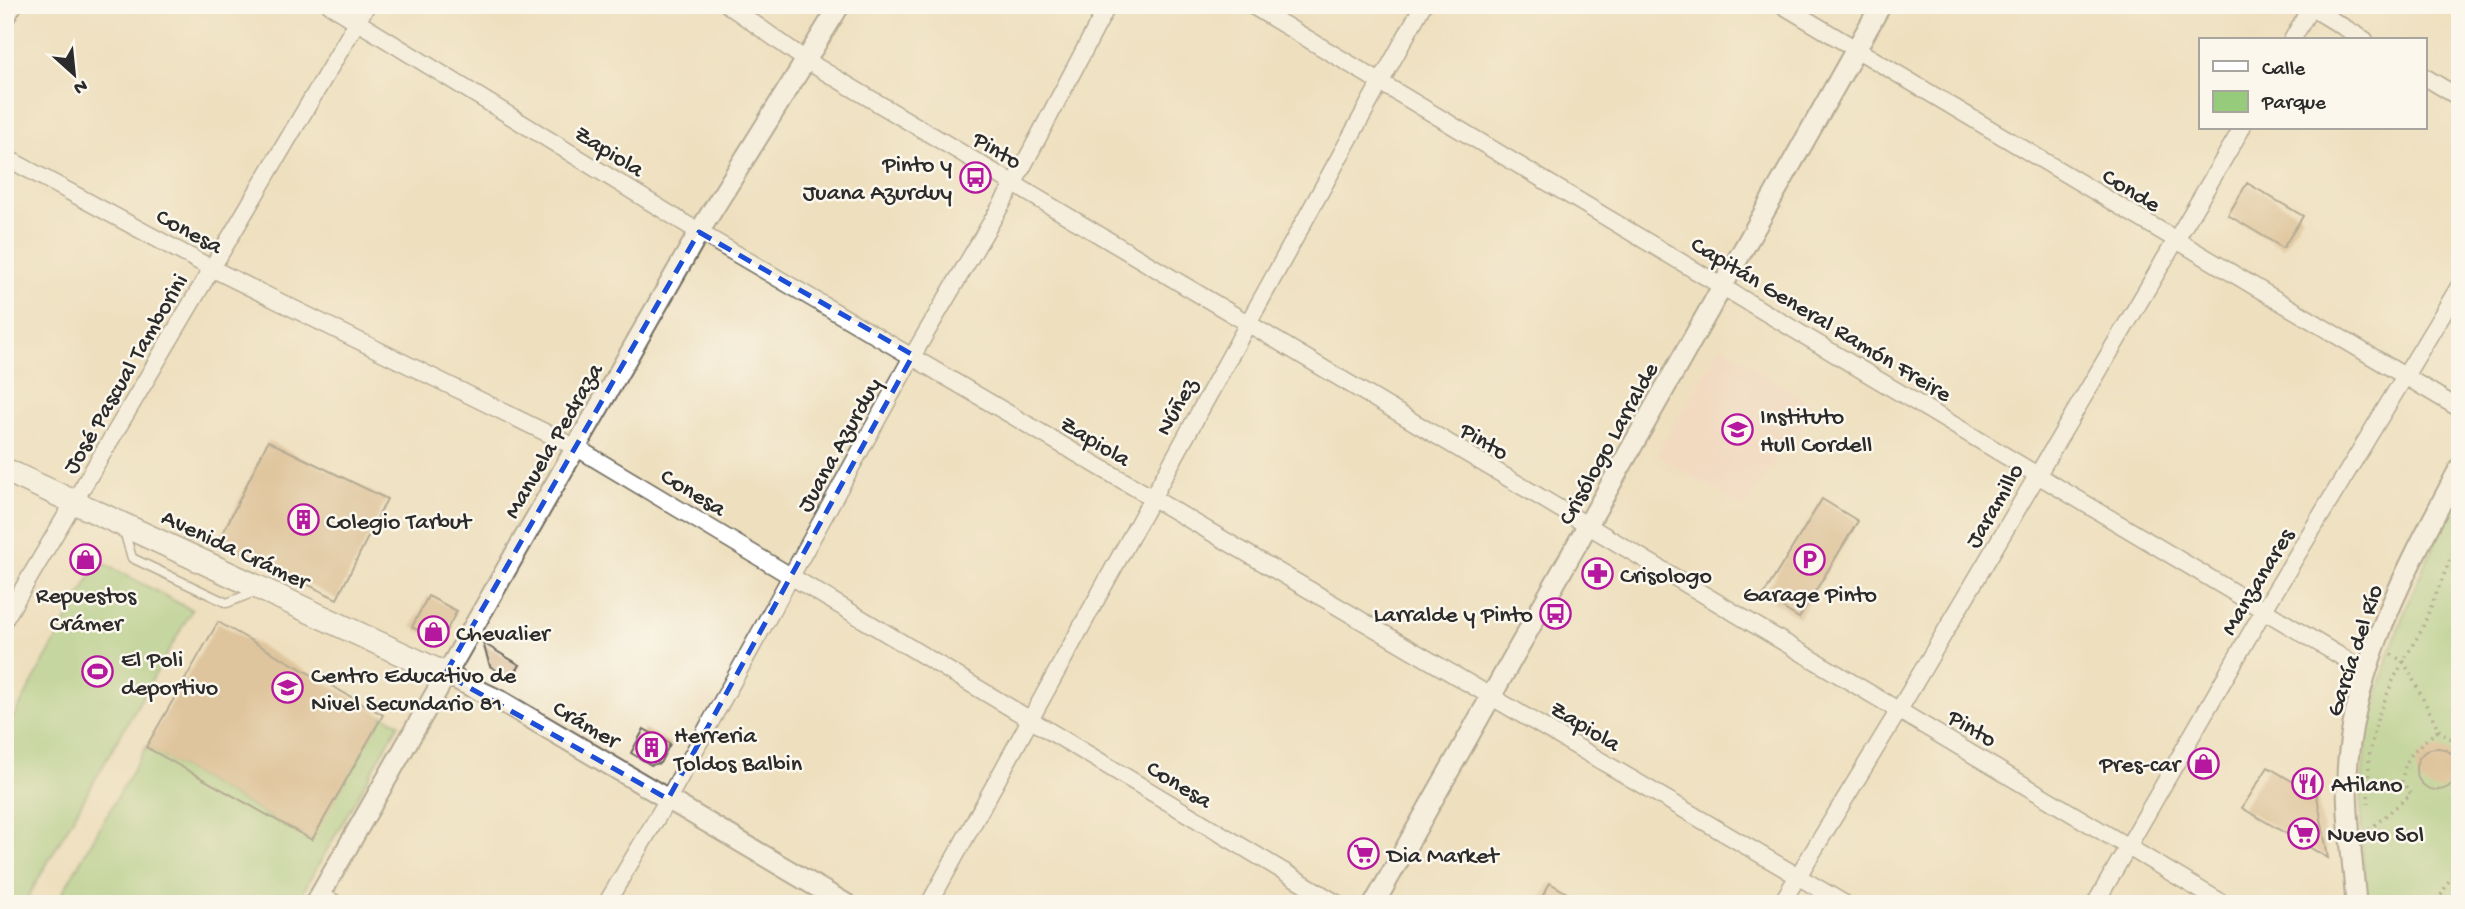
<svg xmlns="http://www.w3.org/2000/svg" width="2465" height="909" viewBox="0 0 2465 909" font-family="'Gochi Hand',sans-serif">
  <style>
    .built { fill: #f6d2c4 }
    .green { fill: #96cb7c; stroke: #607b54; stroke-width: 2 }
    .building { fill: #cca475 }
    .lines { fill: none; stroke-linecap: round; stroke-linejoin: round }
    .service-casing { stroke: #6f6a5f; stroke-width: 11 }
    .minor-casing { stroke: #6f6a5f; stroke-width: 19 }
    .tertiary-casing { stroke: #6f6a5f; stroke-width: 23 }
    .secondary-casing { stroke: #6f6a5f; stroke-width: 26 }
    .path { stroke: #6f6a5f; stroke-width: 3.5; stroke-dasharray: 2 5; stroke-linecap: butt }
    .service { stroke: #fff; stroke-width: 8 }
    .minor { stroke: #fff; stroke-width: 16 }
    .tertiary { stroke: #fff; stroke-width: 19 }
    .secondary { stroke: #fff; stroke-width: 23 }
    .marked { fill: none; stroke: #1d4ed8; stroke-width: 5; stroke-dasharray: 14 9; stroke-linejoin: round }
    .labels { text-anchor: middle; stroke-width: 5; stroke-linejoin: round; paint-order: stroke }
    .street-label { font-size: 24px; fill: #2b2b2b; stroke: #fbf7ec }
    .poi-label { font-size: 24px; fill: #2b2b2b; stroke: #fbf7ec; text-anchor: start }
  </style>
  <rect width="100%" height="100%" fill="#fbf7ec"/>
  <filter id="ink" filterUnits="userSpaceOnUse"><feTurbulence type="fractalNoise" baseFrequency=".0143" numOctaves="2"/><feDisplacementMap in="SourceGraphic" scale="14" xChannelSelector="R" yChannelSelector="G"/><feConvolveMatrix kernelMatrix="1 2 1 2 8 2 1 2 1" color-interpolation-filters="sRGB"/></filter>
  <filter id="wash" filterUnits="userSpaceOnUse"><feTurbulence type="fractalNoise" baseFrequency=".00686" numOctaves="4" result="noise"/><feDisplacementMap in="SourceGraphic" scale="28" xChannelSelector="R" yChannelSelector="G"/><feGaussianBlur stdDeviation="1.57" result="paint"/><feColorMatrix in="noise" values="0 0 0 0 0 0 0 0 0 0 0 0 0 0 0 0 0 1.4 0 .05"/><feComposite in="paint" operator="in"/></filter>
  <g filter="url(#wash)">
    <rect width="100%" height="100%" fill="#eee0bf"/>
    <!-- built -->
    <path class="built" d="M1721 345 1816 407 1787 454 1782 452 1745 508 1657 455Z"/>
    <!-- green -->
    <path class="green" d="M2460 491V904H2367C2363 861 2358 814 2363 771 2373 674 2416 578 2460 491Z
      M99 561 192 610 24 904H5V733Z
      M383 715 399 724 296 904H56L146 747 311 840Z"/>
    <g id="blocks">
      <!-- building -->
      <path class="building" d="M2247 183 2303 216 2283 248 2228 215Z
        M268 441 387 499 337 599 219 541Z
        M1822 499 1858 521 1799 618 1763 596Z
        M428 596 457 611 445 633 432 638 412 627Z
        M218 622 383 715 312 840 146 747Z
        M483 643 520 665 511 679 490 666Z
        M644 729 670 744 660 763 651 765 631 753Z
        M2416 769a21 21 0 1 1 42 0a21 21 0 1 1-42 0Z
        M2268 767 2317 796 2328 858 2242 808Z
        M1550 883 1585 904H1538Z"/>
    </g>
  </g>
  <g filter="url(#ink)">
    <use href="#blocks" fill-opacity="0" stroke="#6f6a5f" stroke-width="2"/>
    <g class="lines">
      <defs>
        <path id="service" d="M124 531 132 558 227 603 257 591"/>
        <path id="minor" d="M330 5 699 232 1845 904
          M728 5 807 61 2224 904
          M1251 5 2367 672
          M1782 5 2460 409
          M2307 5 2365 40
          M5 20 14 5
          M2292 40 2312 5
          M2425 77 2460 98
          M5 157 211 268 577 448 1338 904
          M5 619 367 5
          M321 895 336 904
          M606 904 668 799 913 355 1013 185 1108 5
          M929 904 1423 5
          M1781 904 1899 710 2242 128
          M2095 904 2265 608 2460 285"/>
        <path id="tertiary" d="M445 674 501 701 846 904
          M315 904 699 232 840 5
          M1374 904 1881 5
          M2356 904C2353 862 2344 800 2348 760 2358 655 2412 559 2460 467"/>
        <path id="secondary" d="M5 470 445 674"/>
      </defs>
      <!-- service casing -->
      <use href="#service" class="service-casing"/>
      <!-- minor casing -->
      <use href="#minor" class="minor-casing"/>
      <!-- tertiary casing -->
      <use href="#tertiary" class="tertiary-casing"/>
      <!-- secondary casing -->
      <use href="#secondary" class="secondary-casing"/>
      <!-- path -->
      <path class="path" d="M2391 654 2404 662 2439 730 2460 745
        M2368 804 2369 757 2378 716 2394 678 2422 629 2460 535
        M2369 830 2411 794 2402 781C2405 754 2418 746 2439 730
        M2430 904 2441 895 2460 861"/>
      <!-- service -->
      <use href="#service" class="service"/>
      <!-- minor -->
      <use href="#minor" class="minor"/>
      <!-- tertiary -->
      <use href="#tertiary" class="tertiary"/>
      <!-- secondary -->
      <use href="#secondary" class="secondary"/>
    </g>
  </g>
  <!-- marked area -->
  <path d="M0 0H2465V909H0ZM699 232 913 355 668 799 445 674Z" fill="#eee0bf" fill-opacity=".55" fill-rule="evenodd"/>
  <path class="marked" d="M699 232 913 355 668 799 445 674Z"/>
  <!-- icons -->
  <defs>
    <symbol id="bus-ring" viewBox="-11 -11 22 22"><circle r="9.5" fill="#fbf7ec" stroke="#b5179e" stroke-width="1.5"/><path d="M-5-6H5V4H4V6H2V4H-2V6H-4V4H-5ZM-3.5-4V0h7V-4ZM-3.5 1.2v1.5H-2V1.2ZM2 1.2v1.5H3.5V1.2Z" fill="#b5179e"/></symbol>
    <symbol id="school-ring" viewBox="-11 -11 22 22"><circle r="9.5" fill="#fbf7ec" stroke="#b5179e" stroke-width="1.5"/><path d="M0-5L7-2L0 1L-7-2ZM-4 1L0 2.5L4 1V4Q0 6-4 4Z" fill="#b5179e"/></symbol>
    <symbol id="building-ring" viewBox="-11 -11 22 22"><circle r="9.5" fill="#fbf7ec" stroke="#b5179e" stroke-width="1.5"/><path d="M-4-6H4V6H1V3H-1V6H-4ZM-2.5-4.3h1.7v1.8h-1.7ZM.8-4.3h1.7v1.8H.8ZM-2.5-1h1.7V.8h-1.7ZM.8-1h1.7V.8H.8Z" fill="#b5179e"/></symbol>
    <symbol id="parking-ring" viewBox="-11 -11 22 22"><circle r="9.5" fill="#fbf7ec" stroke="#b5179e" stroke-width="1.5"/><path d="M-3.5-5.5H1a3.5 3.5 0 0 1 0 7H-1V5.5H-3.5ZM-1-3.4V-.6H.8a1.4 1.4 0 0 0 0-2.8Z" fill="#b5179e"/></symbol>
    <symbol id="shop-ring" viewBox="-11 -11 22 22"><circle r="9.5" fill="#fbf7ec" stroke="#b5179e" stroke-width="1.5"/><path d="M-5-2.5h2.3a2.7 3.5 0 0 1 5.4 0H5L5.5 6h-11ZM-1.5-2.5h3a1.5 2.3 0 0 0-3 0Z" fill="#b5179e"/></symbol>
    <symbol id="pharmacy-ring" viewBox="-11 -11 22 22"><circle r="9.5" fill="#fbf7ec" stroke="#b5179e" stroke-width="1.5"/><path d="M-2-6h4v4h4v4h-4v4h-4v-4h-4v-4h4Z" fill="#b5179e"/></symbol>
    <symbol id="stadium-ring" viewBox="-11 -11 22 22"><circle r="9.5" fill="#fbf7ec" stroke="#b5179e" stroke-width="1.5"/><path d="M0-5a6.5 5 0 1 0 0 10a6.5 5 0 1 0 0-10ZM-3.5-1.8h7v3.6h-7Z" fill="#b5179e"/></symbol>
    <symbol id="restaurant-ring" viewBox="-11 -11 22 22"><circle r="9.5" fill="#fbf7ec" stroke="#b5179e" stroke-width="1.5"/><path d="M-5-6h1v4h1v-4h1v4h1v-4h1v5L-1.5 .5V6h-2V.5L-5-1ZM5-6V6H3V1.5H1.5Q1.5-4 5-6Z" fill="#b5179e"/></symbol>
    <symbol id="supermarket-ring" viewBox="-11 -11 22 22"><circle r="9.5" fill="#fbf7ec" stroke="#b5179e" stroke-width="1.5"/><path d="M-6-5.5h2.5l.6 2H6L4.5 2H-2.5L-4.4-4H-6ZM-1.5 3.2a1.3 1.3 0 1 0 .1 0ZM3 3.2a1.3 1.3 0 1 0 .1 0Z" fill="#b5179e"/></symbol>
  </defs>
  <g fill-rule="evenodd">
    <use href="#bus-ring" x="958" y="160" width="35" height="35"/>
    <use href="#school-ring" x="1720" y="412" width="35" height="35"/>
    <use href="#building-ring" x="286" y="502" width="35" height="35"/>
    <use href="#parking-ring" x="1792" y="542" width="35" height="35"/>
    <use href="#shop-ring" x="68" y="542" width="35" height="35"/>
    <use href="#pharmacy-ring" x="1580" y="556" width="35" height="35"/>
    <use href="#bus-ring" x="1538" y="596" width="35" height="35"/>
    <use href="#shop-ring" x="416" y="614" width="35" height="35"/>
    <use href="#stadium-ring" x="80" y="654" width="35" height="35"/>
    <use href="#school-ring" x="270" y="670" width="35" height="35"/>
    <use href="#building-ring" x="634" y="730" width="35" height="35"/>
    <use href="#shop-ring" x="2186" y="746" width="35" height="35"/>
    <use href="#restaurant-ring" x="2290" y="766" width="35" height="35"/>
    <use href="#supermarket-ring" x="2286" y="816" width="35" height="35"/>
    <use href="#supermarket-ring" x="1346" y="836" width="35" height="35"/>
  </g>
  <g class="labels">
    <!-- street labels -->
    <g class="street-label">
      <text transform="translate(998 149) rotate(31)" y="8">Pinto</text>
      <text transform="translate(610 150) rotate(32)" y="8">Zapiola</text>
      <text transform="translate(2132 189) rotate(31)" y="8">Conde</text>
      <text transform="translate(190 230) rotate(28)" y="8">Conesa</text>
      <text transform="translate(1822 318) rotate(31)" y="8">Capitán General Ramón Freire</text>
      <text transform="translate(124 373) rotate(-60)" y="8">José Pascual Tamborini</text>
      <text transform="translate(1175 406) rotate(-61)" y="8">Núñez</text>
      <text transform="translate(552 440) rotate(-60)" y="8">Manuela Pedraza</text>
      <text transform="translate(1096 440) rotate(31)" y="8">Zapiola</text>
      <text transform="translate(1485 440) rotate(31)" y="8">Pinto</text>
      <text transform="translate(1607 443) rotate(-61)" y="8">Crisólogo Larralde</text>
      <text transform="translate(838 444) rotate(-61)" y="8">Juana Azurduy</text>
      <text transform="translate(694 491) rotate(31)" y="8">Conesa</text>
      <text transform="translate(1993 505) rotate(-60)" y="8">Jaramillo</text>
      <text transform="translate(236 548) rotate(25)" y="8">Avenida Crámer</text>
      <text transform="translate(2256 581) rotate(-59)" y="8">Manzanares</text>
      <text transform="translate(2353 650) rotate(-72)" y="8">García del Río</text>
      <text transform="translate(587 723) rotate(30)" y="8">Crámer</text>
      <text transform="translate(1586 725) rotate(31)" y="8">Zapiola</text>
      <text transform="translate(1973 727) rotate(31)" y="8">Pinto</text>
      <text transform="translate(1180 783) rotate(31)" y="8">Conesa</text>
    </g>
    <!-- poi labels -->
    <g class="poi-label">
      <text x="952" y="171" text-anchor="end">Pinto y<tspan x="952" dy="28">Juana Azurduy</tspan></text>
      <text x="1760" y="423">Instituto<tspan x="1760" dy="28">Hull Cordell</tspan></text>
      <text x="326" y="528">Colegio Tarbut</text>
      <text x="1620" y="582">Crisologo</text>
      <text x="1810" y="601" text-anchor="middle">Garage Pinto</text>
      <text x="86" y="602" text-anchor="middle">Repuestos<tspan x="86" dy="28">Crámer</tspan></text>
      <text x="1533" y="621" text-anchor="end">Larralde y Pinto</text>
      <text x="456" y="640">Chevalier</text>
      <text x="121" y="666">El Poli<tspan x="121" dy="28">deportivo</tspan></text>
      <text x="311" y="682">Centro Educativo de<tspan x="311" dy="28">Nivel Secundario 81</tspan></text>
      <text x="674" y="742">Herreria<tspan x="674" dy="28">Toldos Balbin</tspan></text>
      <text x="2180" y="771" text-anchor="end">Pres-car</text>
      <text x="2331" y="791">Atilano</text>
      <text x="2327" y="841">Nuevo Sol</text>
      <text x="1387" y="862">Dia Market</text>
    </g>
  </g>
  <!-- margin -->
  <rect width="2465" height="909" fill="none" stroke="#fbf7ec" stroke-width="28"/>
  <!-- legend -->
  <rect x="2199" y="38" width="228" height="91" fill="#fbf7ec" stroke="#a8a59f" stroke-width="2"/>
  <rect x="2213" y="61" width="35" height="10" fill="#ffffff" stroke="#a8a59f" stroke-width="2"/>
  <text x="2262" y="74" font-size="21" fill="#2b2b2b">Calle</text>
  <rect x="2213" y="91" width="35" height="21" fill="#96cb7c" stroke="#a8a59f" stroke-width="2"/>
  <text x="2262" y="108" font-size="21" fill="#2b2b2b">Parque</text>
  <!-- north arrow -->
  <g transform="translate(74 74) rotate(153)" stroke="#fbf7ec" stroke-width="5" paint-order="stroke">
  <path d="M0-5L12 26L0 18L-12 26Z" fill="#2b2b2b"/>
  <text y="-10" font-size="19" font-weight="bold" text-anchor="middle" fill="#2b2b2b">N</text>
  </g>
</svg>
